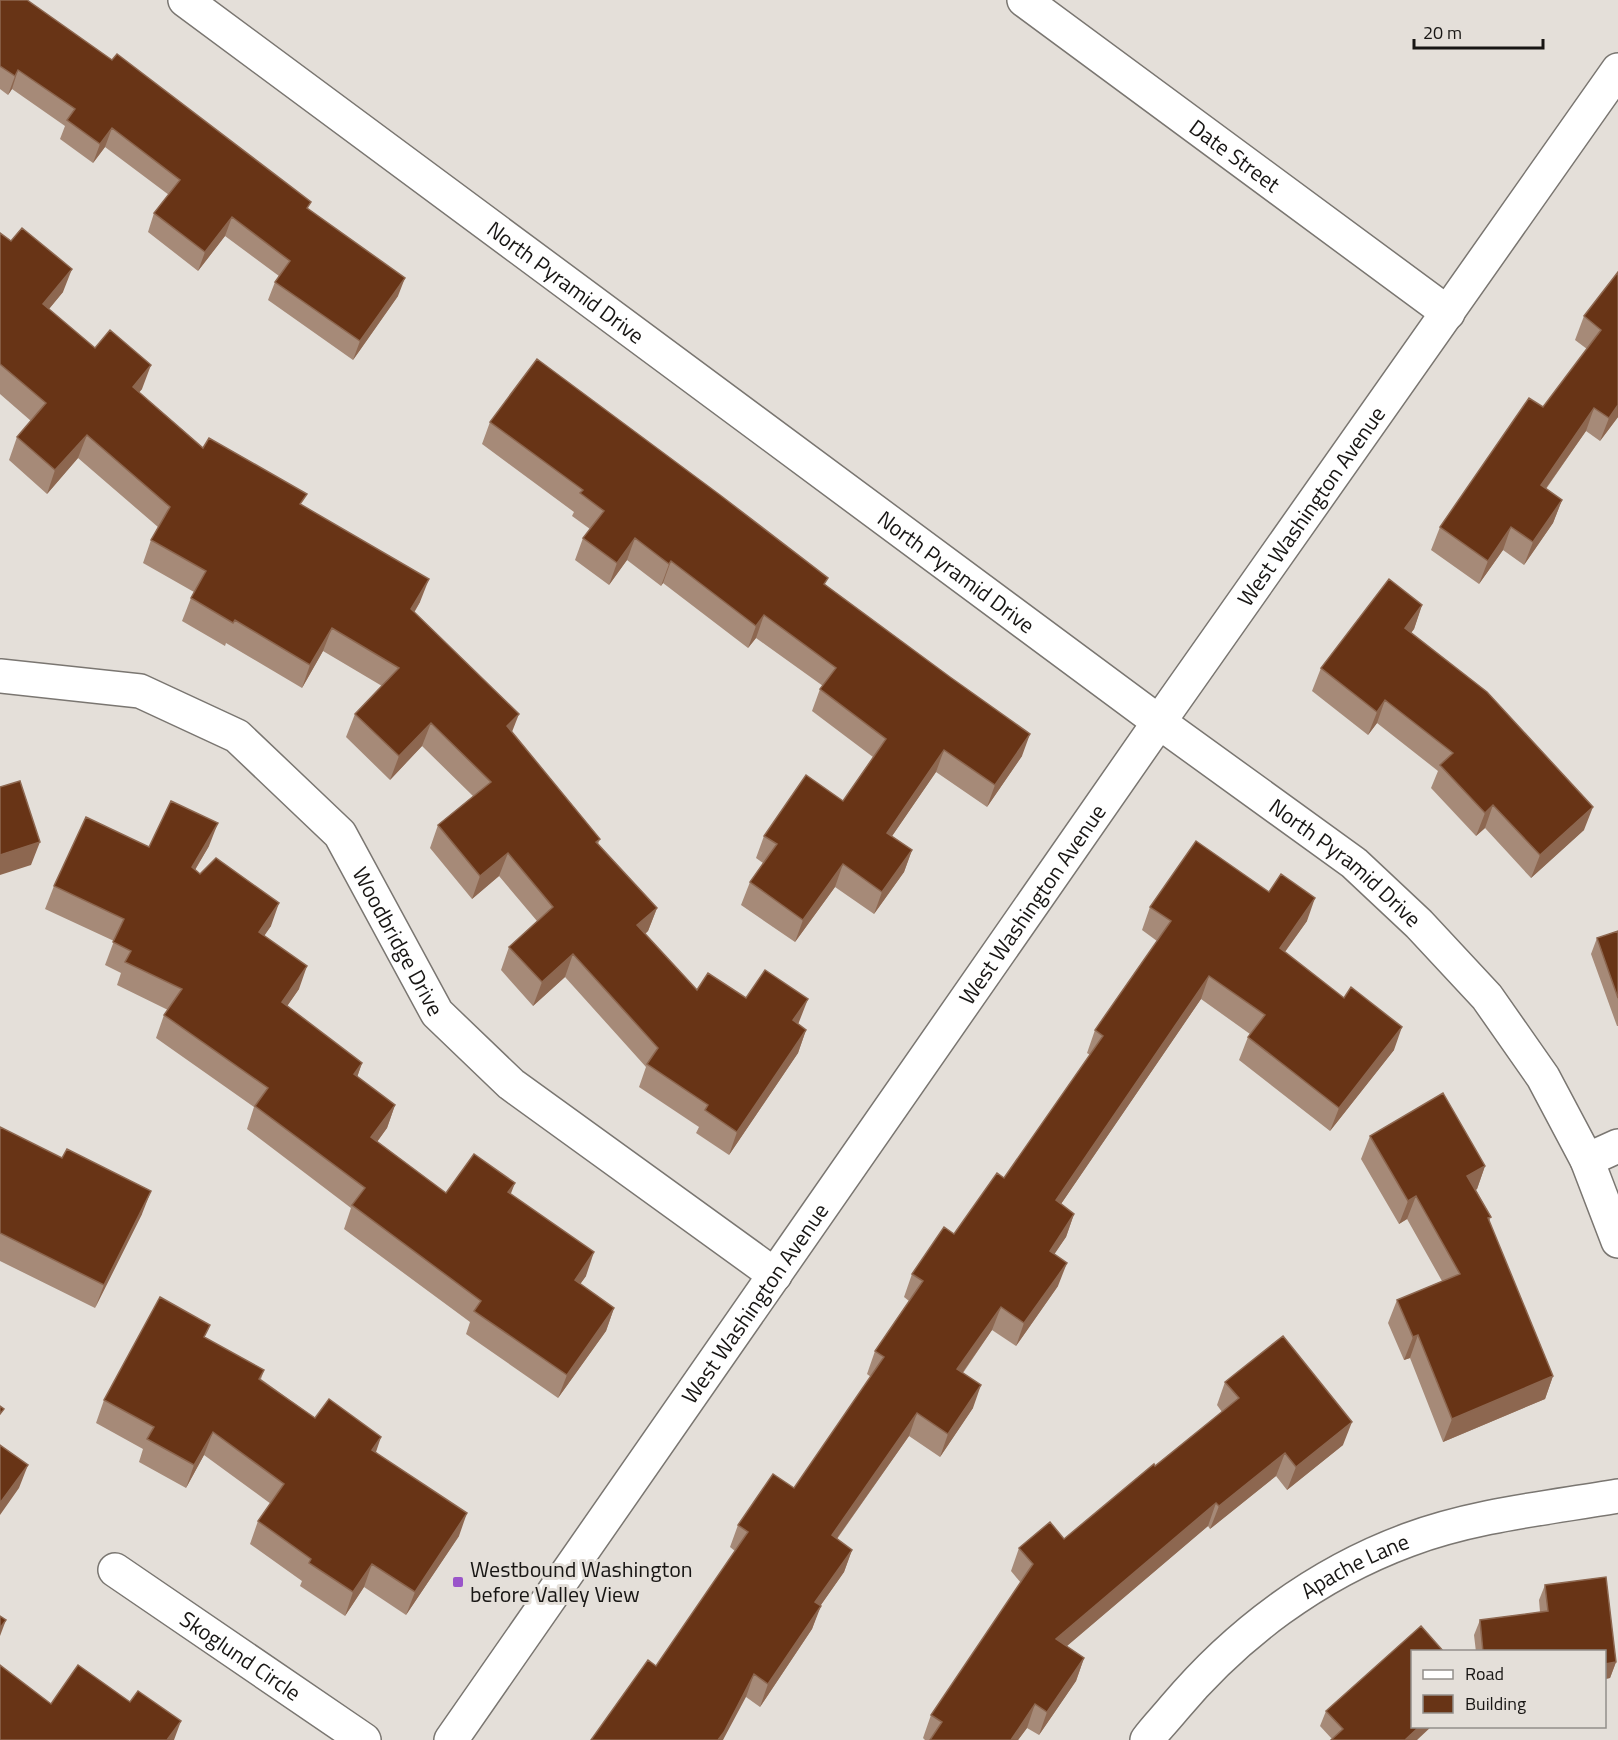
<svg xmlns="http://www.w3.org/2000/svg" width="1618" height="1740" viewBox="0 0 1618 1740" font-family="'Titillium Web',sans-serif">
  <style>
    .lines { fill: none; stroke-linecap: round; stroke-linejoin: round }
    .street-casing { stroke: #7a7671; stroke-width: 36 }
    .secondary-casing { stroke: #7a7671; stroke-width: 36 }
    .street { stroke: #fff; stroke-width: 33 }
    .secondary { stroke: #fff; stroke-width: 33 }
    .wall { fill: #a68a78 }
    .shaded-wall { fill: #8d6750 }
    .building { fill: #683416; stroke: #8d6750; stroke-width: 1.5 }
    .poi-dot { fill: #9a55ca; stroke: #e4dfd9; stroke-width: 2 }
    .labels { text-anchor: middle; stroke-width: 6; stroke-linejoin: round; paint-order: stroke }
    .street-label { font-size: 22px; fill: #181614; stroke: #e4dfd9 }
    .poi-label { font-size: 22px; fill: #181614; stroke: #e4dfd9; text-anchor: start }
  </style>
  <rect width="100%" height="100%" fill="#e4dfd9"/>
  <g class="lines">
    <defs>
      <g id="street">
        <path id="s1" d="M185 0 1159 722 1354 863 1419 924 1487 997 1543 1077 1587 1160 1618 1241"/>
        <path id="s2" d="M1024 0 1448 313"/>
        <path id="s3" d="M0 676 140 691 237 736 340 834 437 1013 511 1084 775 1275"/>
        <path d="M1587 1160 1618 1146"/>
        <path id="s4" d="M115 1570 364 1740"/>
        <path id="s5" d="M1147 1740C1155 1729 1165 1719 1174 1708 1236 1634 1316 1574 1408 1540 1475 1515 1548 1508 1618 1496"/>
      </g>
      <g id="secondary">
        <path id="s6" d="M451 1740 1159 722 1618 70"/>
      </g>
    </defs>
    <!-- street casing -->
    <use href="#street" class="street-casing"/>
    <!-- secondary casing -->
    <use href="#secondary" class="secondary-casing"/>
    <!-- street -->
    <use href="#street" class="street"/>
    <!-- secondary -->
    <use href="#secondary" class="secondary"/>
  </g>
  <!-- wall -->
  <path class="wall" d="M0 0 308 209 398 296 353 360 268 300 275 282 279 276 225 236 198 271 148 232 154 213 169 195 105 147 93 163 60 139 65 126 12 89 8 95 0 89Z
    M0 233 63 292 49 309 142 389 139 392 203 448 302 505 420 602 414 613 600 839 598 844 657 908 648 931 645 934 697 990 746 998 799 1022 798 1024 806 1030 798 1053 729 1155 696 1133 699 1127 639 1087 646 1067 565 977 533 1006 501 970 509 947 537 921 499 876 472 899 430 848 438 825 473 796 422 746 390 780 346 737 355 714 382 686 323 651 302 688 226 643 225 646 182 621 191 598 194 592 143 563 151 540 158 527 78 458 47 494 9 460 17 437 31 421 0 394Z
    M1618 272V417L1600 441 1586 431 1546 489 1562 500 1553 523 1524 565 1503 550 1479 584 1431 550 1440 527 1543 407 1587 349 1575 340 1584 316Z
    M490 422 826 585 1022 756 987 807 936 772 892 836 912 850 904 872 874 914 835 887 795 942 741 905 750 882 763 863 756 858 764 836 843 801 873 757 812 711 820 689 823 686 756 638 748 648 663 583 661 586 627 560 609 585 575 560 583 538 590 529 572 516 574 512 482 444Z
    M1422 605 1414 629 1411 633 1584 830 1531 878 1485 828 1476 836 1431 788 1438 771 1377 723 1368 735 1312 691 1321 668Z
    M209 846 195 870 271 926 264 935 299 989 287 1006 362 1063 357 1077 395 1105 387 1128 377 1142 446 1193 511 1194 586 1276 580 1284 614 1308 606 1331 558 1398 466 1334 470 1322 344 1229 351 1208 247 1129 254 1107 156 1038 164 1015 168 1010 117 985 121 973 105 965 114 941 45 909 54 886 149 847Z
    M1150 907 1307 921 1285 952 1394 1050 1330 1131 1239 1060 1248 1037 1250 1034 1201 999 1061 1204 1074 1214 1066 1237 1054 1254 1058 1286 1016 1346 992 1330 963 1373 973 1408 940 1457 909 1436 837 1539 852 1550 844 1572 820 1606 812 1629 760 1707 746 1697 656 1666 735 1551 730 1547 738 1525 794 1488 871 1377 867 1374 875 1351 909 1301 904 1297 912 1274 954 1234 1004 1178 1090 1055 1087 1053 1095 1030 1157 941 1142 930Z
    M1618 931V1026H1617L1591 954 1597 938Z
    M0 1127 142 1214 95 1308 0 1261Z
    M1370 1136 1485 1166 1477 1189 1476 1190 1491 1217 1489 1221 1553 1376 1545 1399 1443 1442 1410 1358 1404 1360 1388 1323 1397 1300 1442 1281 1407 1219 1399 1224 1361 1159Z
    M205 1338 264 1370 261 1379 315 1418 376 1452 459 1536 406 1615 364 1587 345 1616 300 1586 302 1581 250 1544 258 1521 271 1504 204 1455 186 1488 139 1462 143 1449 96 1423 104 1400Z
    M1225 1382 1343 1445 1287 1490 1276 1476 1210 1529 1208 1526 1067 1646 1084 1658 1076 1681 1039 1735 1027 1728 1018 1740H925L923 1738 931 1715 1021 1583 1011 1571 1019 1548 1064 1539 1155 1466 1222 1412 1217 1405Z
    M1545 1585 1616 1662 1610 1678 1605 1679V1652H1476L1474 1635 1480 1620 1540 1612 1539 1600Z
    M1326 1711 1417 1740 1332 1739 1320 1726Z"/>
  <!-- shaded-wall -->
  <path class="shaded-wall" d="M18 70 12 89 8 95 15 76Z
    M112 128 105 147 93 163 100 144Z
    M232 217 225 236 198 271 205 252Z
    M72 269 63 292 34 327 43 304Z
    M405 278 398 296 353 360 360 341Z
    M151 365 142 389 124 410 133 387Z
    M1618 405V417L1600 441 1609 418Z
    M1594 408 1586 431 1532 508 1541 485Z
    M87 435 78 458 47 494 55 470Z
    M1562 500 1553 523 1524 565 1533 542Z
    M1511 527 1503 550 1479 584 1488 561Z
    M635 538 627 560 609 585 617 563Z
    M671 561 663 583 661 586 669 564Z
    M429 579 420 602 402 632 411 609Z
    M1422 605 1414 629 1397 651 1405 628Z
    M764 615 756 638 748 648 756 626Z
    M332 628 323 651 302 688 310 665Z
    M1385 700 1377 723 1368 735 1377 712Z
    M519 714 510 737 507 726Z
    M431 723 422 746 390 780 399 756Z
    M1030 734 1022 756 987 807 995 785Z
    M944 750 936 772 879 855 887 833Z
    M1493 805 1485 828 1476 836 1485 813Z
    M1593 807 1584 830 1531 878 1540 855Z
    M218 823 209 846 183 890 192 867Z
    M40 842 31 865 0 875V855Z
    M912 850 904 872 874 914 882 892Z
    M508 853 499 876 472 899 480 876Z
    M843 864 835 887 795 942 803 920Z
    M1315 898 1307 921 1271 971 1280 948Z
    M279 903 271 926 251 955 259 932Z
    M657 908 648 931 629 948 637 925Z
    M573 954 565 977 533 1006 542 982Z
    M307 966 299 989 274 1025 282 1002Z
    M1209 976 1201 999 1048 1223 1056 1200Z
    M808 999 799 1022 784 1044 793 1020Z
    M1402 1027 1394 1050 1330 1131 1339 1108Z
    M806 1030 798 1053 729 1155 737 1132Z
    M362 1063 354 1086V1074Z
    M395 1105 387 1128 363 1161 371 1137Z
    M1485 1166 1477 1189 1459 1199 1467 1176Z
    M515 1183 506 1206 508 1192Z
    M151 1191 142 1214 95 1308 104 1285Z
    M1416 1196 1407 1219 1399 1224 1408 1201Z
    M1074 1214 1066 1237 1041 1274 1050 1251Z
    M594 1252 586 1276 566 1304 575 1280Z
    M1067 1263 1058 1286 1016 1346 1024 1323Z
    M1001 1307 992 1330 949 1392 957 1369Z
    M614 1308 606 1331 558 1398 567 1375Z
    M1418 1335 1410 1358 1404 1360 1413 1337Z
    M1553 1376 1545 1399 1443 1442 1452 1419Z
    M981 1385 973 1408 940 1457 948 1434Z
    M917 1413 909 1436 823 1558 832 1535Z
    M1352 1422 1343 1445 1287 1490 1296 1467Z
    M213 1432 204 1455 186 1488 194 1465Z
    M381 1437 373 1461 372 1450Z
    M1285 1453 1276 1476 1210 1529 1219 1506Z
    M28 1465 19 1488 0 1515V1503Z
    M1216 1503 1208 1526 1048 1662 1056 1639Z
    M467 1513 459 1536 406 1615 415 1592Z
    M852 1550 844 1572 807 1625 815 1602Z
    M372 1564 364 1587 345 1616 353 1592Z
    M821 1606 812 1629 760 1707 768 1684Z
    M6 1620 0 1636V1628Z
    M1084 1658 1076 1681 1039 1735 1047 1712Z
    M1616 1662 1610 1678 1605 1679V1664Z
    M754 1674 746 1697 723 1740H718Z
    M1035 1704 1027 1728 1018 1740H1011Z
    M181 1721 174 1740H167Z
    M1420 1726H1432L1417 1740H1405Z"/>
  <!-- building -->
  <path class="building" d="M0 0H27L112 60 117 54 311 202 307 208 405 278 360 341 275 282 290 261 232 217 205 252 154 213 180 180 112 128 100 144 67 120 75 109 18 70 15 76 0 66Z
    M22 228 72 269 43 304 95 348 110 330 151 365 133 387 203 448 209 438 307 494 300 504 429 579 411 609 519 714 507 726 600 839 596 842 657 908 637 925 697 990 708 973 746 998 765 970 808 999 793 1020 806 1030 737 1132 705 1110 708 1105 647 1064 658 1048 573 954 542 982 509 947 553 907 508 853 480 876 438 825 491 782 431 723 399 756 355 714 399 668 332 628 310 665 235 620 233 623 191 598 206 571 151 540 170 507 87 435 55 470 17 437 46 403 0 364V233L11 241Z
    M1618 272V405L1609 418 1594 408 1541 485 1562 500 1533 542 1511 527 1488 561 1440 527 1529 398 1543 407 1601 330 1584 316Z
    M537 359 720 495 828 578 824 584 950 677 1030 734 995 785 944 750 887 833 912 850 882 892 843 864 803 920 750 882 777 844 764 836 806 775 843 801 886 739 820 689 836 668 764 615 756 626 671 561 669 564 635 538 617 563 583 538 604 511 580 493 583 490 490 422Z
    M1389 579 1422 605 1405 628 1487 692 1593 807 1540 855 1493 805 1485 813 1440 765 1453 753 1385 700 1377 712 1321 668Z
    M20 781 40 842 0 855V787Z
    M171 801 218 823 192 867 200 874 216 858 279 903 259 932 307 966 282 1002 362 1063 354 1074 395 1105 371 1137 446 1193 474 1154 515 1183 508 1192 594 1252 575 1280 614 1308 567 1375 474 1311 481 1301 352 1205 365 1188 255 1106 268 1088 164 1015 182 989 125 962 131 951 113 942 124 919 54 886 86 817 149 847Z
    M1196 841 1269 892 1281 874 1315 898 1280 948 1344 998 1351 987 1402 1027 1339 1108 1248 1037 1265 1015 1209 976 1056 1200 1074 1214 1050 1251 1067 1263 1024 1323 1001 1307 957 1369 981 1385 948 1434 917 1413 832 1535 852 1550 815 1602 821 1606 768 1684 754 1674 724 1732 718 1740H591L648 1660 656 1666 748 1532 738 1525 773 1474 794 1488 884 1357 875 1351 923 1281 912 1274 944 1227 954 1234 997 1173 1004 1178 1103 1036 1095 1030 1171 921 1150 907Z
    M1618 931V998L1597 938Z
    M1443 1093 1485 1166 1467 1176 1491 1217 1488 1218 1553 1376 1452 1419 1418 1335 1413 1337 1397 1300 1460 1274 1416 1196 1408 1201 1370 1136Z
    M0 1127 62 1158 67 1149 151 1191 104 1285 0 1233Z
    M160 1297 210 1325 204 1337 264 1370 259 1379 315 1418 329 1399 381 1437 372 1450 467 1513 415 1592 372 1564 353 1592 309 1563 311 1559 258 1521 284 1484 213 1432 194 1465 147 1439 154 1427 104 1400Z
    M1283 1336 1352 1422 1296 1467 1285 1453 1219 1506 1216 1503 1056 1639 1084 1658 1047 1712 1035 1704 1011 1740H930L942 1722 931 1715 1033 1564 1019 1548 1050 1522 1064 1539 1154 1464 1155 1466 1239 1398 1225 1382Z
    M0 1406 4 1409 0 1414Z
    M0 1445 28 1465 0 1503Z
    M1606 1577 1616 1662 1605 1664V1652H1483L1480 1620 1548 1611 1545 1585Z
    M0 1616 6 1620 0 1628Z
    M1421 1626 1444 1652H1413V1726H1420L1405 1740H1331L1343 1729 1326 1711Z
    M0 1665 51 1704 78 1665 130 1702 138 1691 181 1721 167 1740H0Z"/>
  <!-- markers -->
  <rect class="poi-dot" x="452" y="1576" width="12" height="12" rx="3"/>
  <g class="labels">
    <!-- street labels -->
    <g class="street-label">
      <text dy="8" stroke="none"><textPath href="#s2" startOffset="262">Date Street</textPath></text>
      <text dy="8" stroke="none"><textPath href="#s1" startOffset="474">North Pyramid Drive</textPath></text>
      <text dy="8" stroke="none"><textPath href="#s6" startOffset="1504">West Washington Avenue</textPath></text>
      <text dy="8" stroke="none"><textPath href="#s1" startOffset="960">North Pyramid Drive</textPath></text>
      <text dy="8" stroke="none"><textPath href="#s1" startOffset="1446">North Pyramid Drive</textPath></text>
      <text dy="8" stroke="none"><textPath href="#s6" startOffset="1018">West Washington Avenue</textPath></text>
      <text dy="8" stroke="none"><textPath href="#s3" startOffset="512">Woodbridge Drive</textPath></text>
      <text dy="8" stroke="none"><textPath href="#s6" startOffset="532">West Washington Avenue</textPath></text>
      <text dy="8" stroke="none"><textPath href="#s5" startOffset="274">Apache Lane</textPath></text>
      <text dy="8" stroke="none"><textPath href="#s4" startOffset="152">Skoglund Circle</textPath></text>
    </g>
    <!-- poi labels -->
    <g class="poi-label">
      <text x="470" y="1577">Westbound Washington<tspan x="470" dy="25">before Valley View</tspan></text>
    </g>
  </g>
  <!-- legend -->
  <rect x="1411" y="1650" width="195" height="78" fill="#e4dfd9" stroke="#928f8a" stroke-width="1.5"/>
  <rect x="1423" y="1670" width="30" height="9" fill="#ffffff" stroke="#928f8a" stroke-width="1.5"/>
  <text x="1465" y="1680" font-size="18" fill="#181614">Road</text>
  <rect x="1423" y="1695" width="30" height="18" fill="#683416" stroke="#928f8a" stroke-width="1.5"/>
  <text x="1465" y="1710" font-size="18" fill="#181614">Building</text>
  <!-- scale -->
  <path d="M1414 39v9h129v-9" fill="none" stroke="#181614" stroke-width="3"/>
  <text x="1423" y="39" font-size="18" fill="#181614" stroke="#e4dfd9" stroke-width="4.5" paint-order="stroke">20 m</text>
</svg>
